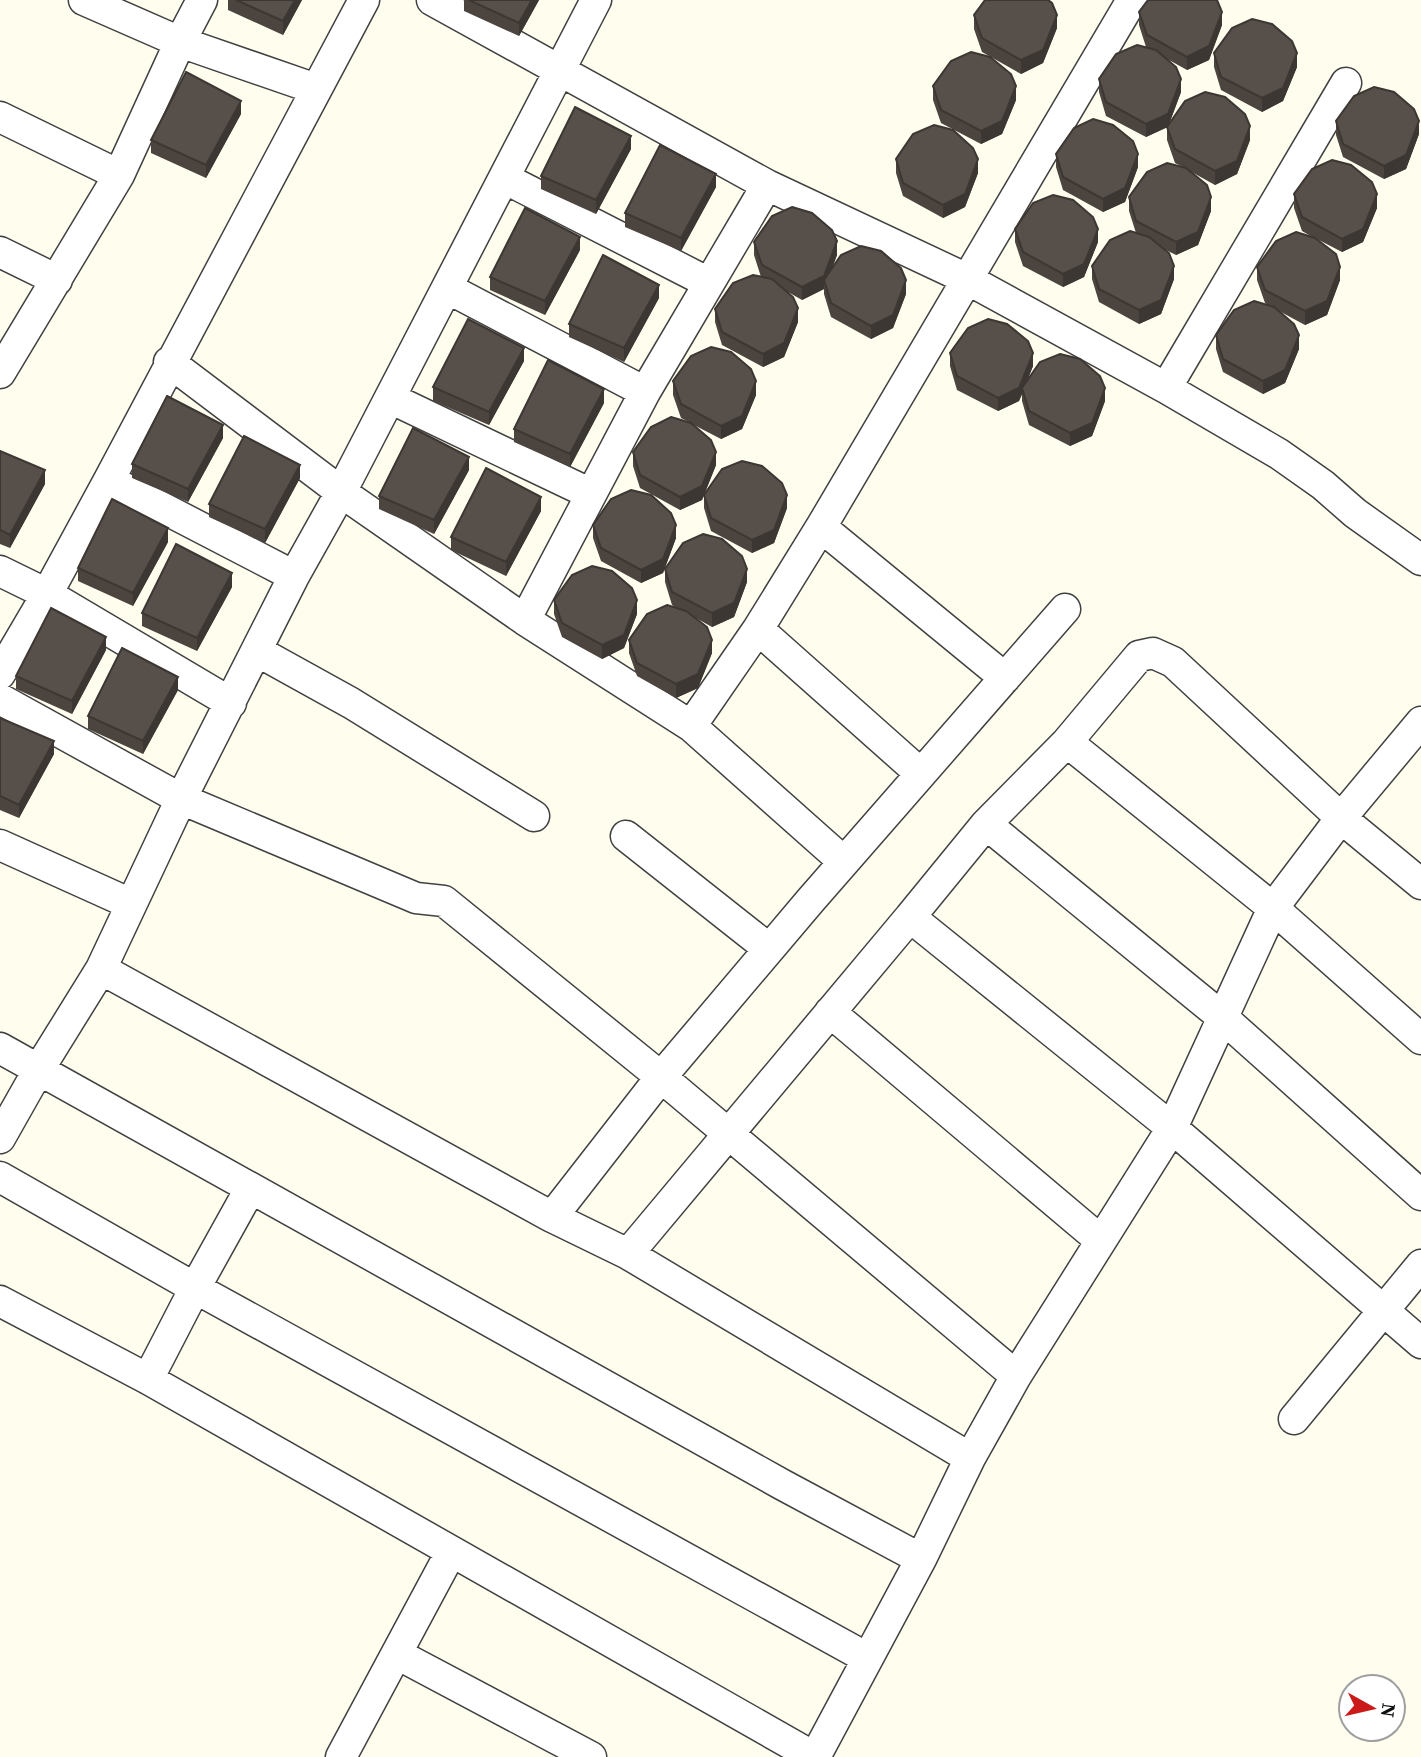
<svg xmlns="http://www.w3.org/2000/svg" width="1421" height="1757" viewBox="0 0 1421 1757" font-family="'Source Serif 4',serif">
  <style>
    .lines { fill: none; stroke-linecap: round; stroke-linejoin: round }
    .minor-casing { stroke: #414141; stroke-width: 33 }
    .minor { stroke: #fff; stroke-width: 30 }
    .wall { fill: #4b443f }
    .shaded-wall { fill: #3d3733 }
    .building { fill: #574f49; stroke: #3d3733; stroke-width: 2 }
  </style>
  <rect width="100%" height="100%" fill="#fffdee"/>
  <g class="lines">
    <defs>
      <path id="minor" d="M84 0 180 42 316 89
        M432 0 767 185 967 279 1166 388 1279 454 1323 485 1355 513 1421 560
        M0 117 119 175
        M504 178 709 283
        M0 252 57 280
        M447 288 645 392
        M169 362 341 492 525 620 645 392 767 185
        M0 373 119 175 180 42 202 0
        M1166 388 1346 83
        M390 398 591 494
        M109 480 294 576
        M821 527 1005 678
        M0 571 47 594 231 703
        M525 620 691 726 758 629 821 527 1132 0
        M758 629 921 774
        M257 651 351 703 534 816
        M0 674 47 594 109 480 364 0
        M0 699 181 799 416 898 444 901 661 1077 1016 1376
        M691 726 844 862
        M1067 742 1139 656 1153 653 1173 662 1341 818 1421 884
        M986 824 1067 742 1273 908 1421 1039
        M626 836 769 949
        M0 845 131 904
        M910 917 986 824 1222 1017 1421 1195
        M101 969 552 1217 628 1254 970 1458
        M830 1012 1100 1240
        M0 1048 783 1485 921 1559
        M0 1138 39 1069 101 969 181 799 294 576 341 492 596 0
        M0 1177 195 1288 867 1658
        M552 1217 661 1077 810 901 1065 609
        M628 1254 910 917 1172 1128 1421 1343
        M0 1301 148 1379 814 1757
        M148 1379 195 1288 250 1189
        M1294 1419 1421 1265
        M397 1654 591 1757
        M341 1757 451 1552
        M815 1757 921 1559 970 1458 1016 1376 1172 1128 1273 908 1341 818 1421 722"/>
    </defs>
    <!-- minor casing -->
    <use href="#minor" class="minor-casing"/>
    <!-- minor -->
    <use href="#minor" class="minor"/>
  </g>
  <!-- wall -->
  <path class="wall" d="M228 0H302L283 35 228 10Z
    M464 0H539L519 36 464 11Z
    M1139 12 1222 25 1209 60 1187 70 1169 60 1181 92 1169 124 1250 140 1237 174 1215 185 1188 170 1211 211 1198 245 1176 255 1164 249 1174 279 1161 314 1139 324 1099 302 1092 279V266L1136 233 1129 211V197L1185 168 1175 163 1167 140V127L1146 137 1106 116 1099 92V79L1146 47 1139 25Z
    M974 15 1057 28 1043 63 1021 74 982 52 974 29Z
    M1214 53 1297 67 1283 101 1262 112 1221 90 1214 67Z
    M933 86 1016 100 1002 134 981 144 941 123 933 100Z
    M241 114 206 178 151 153V140Z
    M1336 121 1419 134 1406 169 1384 179 1343 157 1336 135Z
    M631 149 596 214 541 189V176Z
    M1056 154 1138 167 1125 202 1103 212 1063 190 1056 167Z
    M896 159 978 173 965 207 943 218 903 196 896 173Z
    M716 187 681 251 625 227V213Z
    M1294 194 1377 208 1363 242 1342 252 1315 238 1340 280 1327 315 1305 325 1279 311 1299 349 1285 383 1263 394 1223 372 1216 349V335L1268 305 1265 303 1257 280V267L1314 238 1302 231 1294 208Z
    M1015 229 1098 242 1084 277 1063 287 1023 266 1015 242Z
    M754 242 837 255 832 269 906 294 893 328 871 339 831 317 824 294V289L802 300 788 292 798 322 784 357 763 367 722 345 715 322V309L761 277 754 255Z
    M580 250 545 315 490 290V277Z
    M659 298 624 362 569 337V324Z
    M950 353 1033 366 1027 381 1105 401 1092 436 1070 446 1029 425 1022 401V394L1019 401 998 411 957 390 950 366Z
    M524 361 489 425 433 401V387Z
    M673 381 756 395 742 429 721 439 692 424 716 465 702 500 680 510 640 488 633 466V452L689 422 681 418 673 395Z
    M604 403 570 467 514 442V429Z
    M223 438 188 502 132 478V464Z
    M0 451 45 484 10 548 0 544Z
    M469 470 434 534 379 509V496Z
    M300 478 265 543 209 517V504Z
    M704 495 787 508 774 543 752 553 711 531 704 508Z
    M541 511 506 576 451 550V537Z
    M593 525 676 538 663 573 641 583 601 561 593 538Z
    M168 542 133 606 78 581V568Z
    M665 569 747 582 734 617 712 627 694 617 712 653 698 688 676 698 637 676 629 653V640L678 609 672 605 665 582Z
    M232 587 197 651 142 626V613Z
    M554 600 637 614 624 648 602 659 562 637 554 614Z
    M106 650 72 714 16 689V676Z
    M178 690 143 754 88 729V716Z
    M0 718 54 754 19 818 0 810Z"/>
  <!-- shaded-wall -->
  <path class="shaded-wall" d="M295 0H302L283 35V21Z
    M532 0H539L519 36V23Z
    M1222 12V25L1209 60 1187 70V57Z
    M1057 15V28L1043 63 1021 74V60Z
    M1297 53V67L1283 101 1262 112V98Z
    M1181 79V92L1168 127 1146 137V124Z
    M1016 86V100L1002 134 981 144V131Z
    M241 101V114L206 178V165Z
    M1419 121V134L1406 169 1384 179V166Z
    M1250 126V140L1237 174 1215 185V171Z
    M631 136V149L596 214V200Z
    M1138 154V167L1125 202 1103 212V199Z
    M978 159V173L965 207 943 218V205Z
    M716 174V187L681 251V238Z
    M1377 194V208L1363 242 1342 252V239Z
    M1211 197V211L1198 245 1176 255V242Z
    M1098 229V242L1084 277 1063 287V274Z
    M580 237V250L545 315V301Z
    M837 241V255L825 285 824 280V289L802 300V287Z
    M1174 266V279L1161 314 1139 324V310Z
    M1340 267V280L1327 315 1305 325V311Z
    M906 280V294L893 328 871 339V326Z
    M659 285V298L624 362V348Z
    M798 308V322L784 357 763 367V354Z
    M1299 335V349L1285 383 1263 394V381Z
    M524 348V361L489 425V412Z
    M1033 353V366L1023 391 1022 388V394L1019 401 998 411V398Z
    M756 381V395L742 429 721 439V426Z
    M1105 388V401L1092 436 1070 446V433Z
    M604 389V403L570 467V454Z
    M223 425V438L188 502V489Z
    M716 452V465L702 500 680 510V497Z
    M469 457V470L434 534V520Z
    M300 465V478L265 543V529Z
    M45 470V484L10 548V535Z
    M787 495V508L774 543 752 553V540Z
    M541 497V511L506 576V562Z
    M676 525V538L663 573 641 583V570Z
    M168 528V542L133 606V593Z
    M747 569V582L734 617 712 627V613Z
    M232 573V587L197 651V638Z
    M637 600V614L624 648 602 659V645Z
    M106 637V650L72 714V701Z
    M712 640V653L698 688 676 698V684Z
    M178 677V690L143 754V741Z
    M54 741V754L19 818V805Z"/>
  <!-- building -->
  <path class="building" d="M236 0H295L283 21Z
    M469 0H532L519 23Z
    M985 0H1048L1052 3 1057 15 1043 50 1021 60 982 38 974 15Z
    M1148 0H1217L1222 12 1209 46 1187 57 1147 35 1139 12Z
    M1252 19 1272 24 1292 41 1297 53 1283 88 1262 98 1221 77 1214 53 1232 28Z
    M1137 45 1156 50 1176 67 1181 79 1168 114 1146 124 1106 102 1099 79 1116 54Z
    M971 52 990 57 1011 74 1016 86 1002 121 981 131 941 110 933 86 951 61Z
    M186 72 241 101 206 165 151 140Z
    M1374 87 1394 92 1414 109 1419 121 1406 155 1384 166 1343 144 1336 121 1354 96Z
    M1205 92 1225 97 1245 114 1250 126 1237 161 1215 171 1175 149 1167 127 1185 101Z
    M575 107 631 136 596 200 541 176Z
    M1093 119 1113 125 1133 141 1138 154 1125 188 1103 199 1063 177 1056 154 1074 128Z
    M934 125 953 130 973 148 978 159 965 194 943 205 903 183 896 159 913 134Z
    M660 145 716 174 681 238 625 213Z
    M1332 160 1351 165 1372 182 1377 194 1363 229 1342 239 1302 217 1294 194 1312 169Z
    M1167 163 1186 168 1207 185 1211 197 1198 232 1176 242 1136 221 1129 197 1147 172Z
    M1053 195 1073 200 1093 217 1098 229 1084 264 1063 274 1023 252 1015 229 1033 203Z
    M792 207 812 213 832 230 837 241 824 276 802 287 762 265 754 242 772 216Z
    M525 208 580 237 545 301 490 277Z
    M1130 231 1149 237 1169 253 1174 266 1161 300 1139 310 1099 289 1092 266 1110 240Z
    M1296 232 1315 238 1336 254 1340 267 1327 301 1305 311 1265 290 1257 267 1276 241Z
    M861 246 881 251 901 268 906 280 893 315 871 326 831 303 824 280 841 255Z
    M603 255 659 285 624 348 569 324Z
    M753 275 772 279 793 297 798 308 784 343 763 354 722 332 715 309 733 283Z
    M1254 301 1274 307 1294 324 1299 335 1285 370 1263 381 1223 359 1216 335 1234 310Z
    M468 319 524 348 489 412 433 387Z
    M988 319 1007 324 1028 341 1033 353 1019 388 998 398 957 376 950 353 968 328Z
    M711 347 731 352 751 369 756 381 742 416 721 426 681 404 673 381 691 356Z
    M1060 354 1080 359 1100 376 1105 388 1092 423 1070 433 1029 411 1022 388 1040 362Z
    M548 360 604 389 570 454 514 429Z
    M167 396 223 425 188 489 132 464Z
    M671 417 691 423 711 440 716 452 702 486 680 497 640 475 633 452 651 427Z
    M413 428 469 457 434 520 379 496Z
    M244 436 300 465 265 529 209 504Z
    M0 451 45 470 10 535 0 530Z
    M742 461 762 466 782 483 787 495 774 530 752 540 711 518 704 495 722 469Z
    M486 468 541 497 506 562 451 537Z
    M631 490 651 495 671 513 676 525 663 559 641 570 601 548 593 525 611 499Z
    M112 499 168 528 133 593 78 568Z
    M703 534 722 539 742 556 747 569 734 603 712 613 672 592 665 569 683 543Z
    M176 544 232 573 197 638 142 613Z
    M592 566 612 571 632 588 637 600 624 635 602 645 562 623 554 600 572 575Z
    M667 605 686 611 707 627 712 640 698 674 676 684 637 663 629 640 647 614Z
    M51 608 106 637 72 701 16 676Z
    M122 648 178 677 143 741 88 716Z
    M0 718 54 741 19 805 0 796Z"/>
  <!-- north arrow -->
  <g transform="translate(1372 1708) rotate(98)"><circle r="33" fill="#ffffff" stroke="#9f9f9f" stroke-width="2"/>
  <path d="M0-5L12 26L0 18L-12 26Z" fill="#ca1a19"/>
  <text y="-10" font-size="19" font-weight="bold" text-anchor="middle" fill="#0e0e0e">N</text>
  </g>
</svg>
